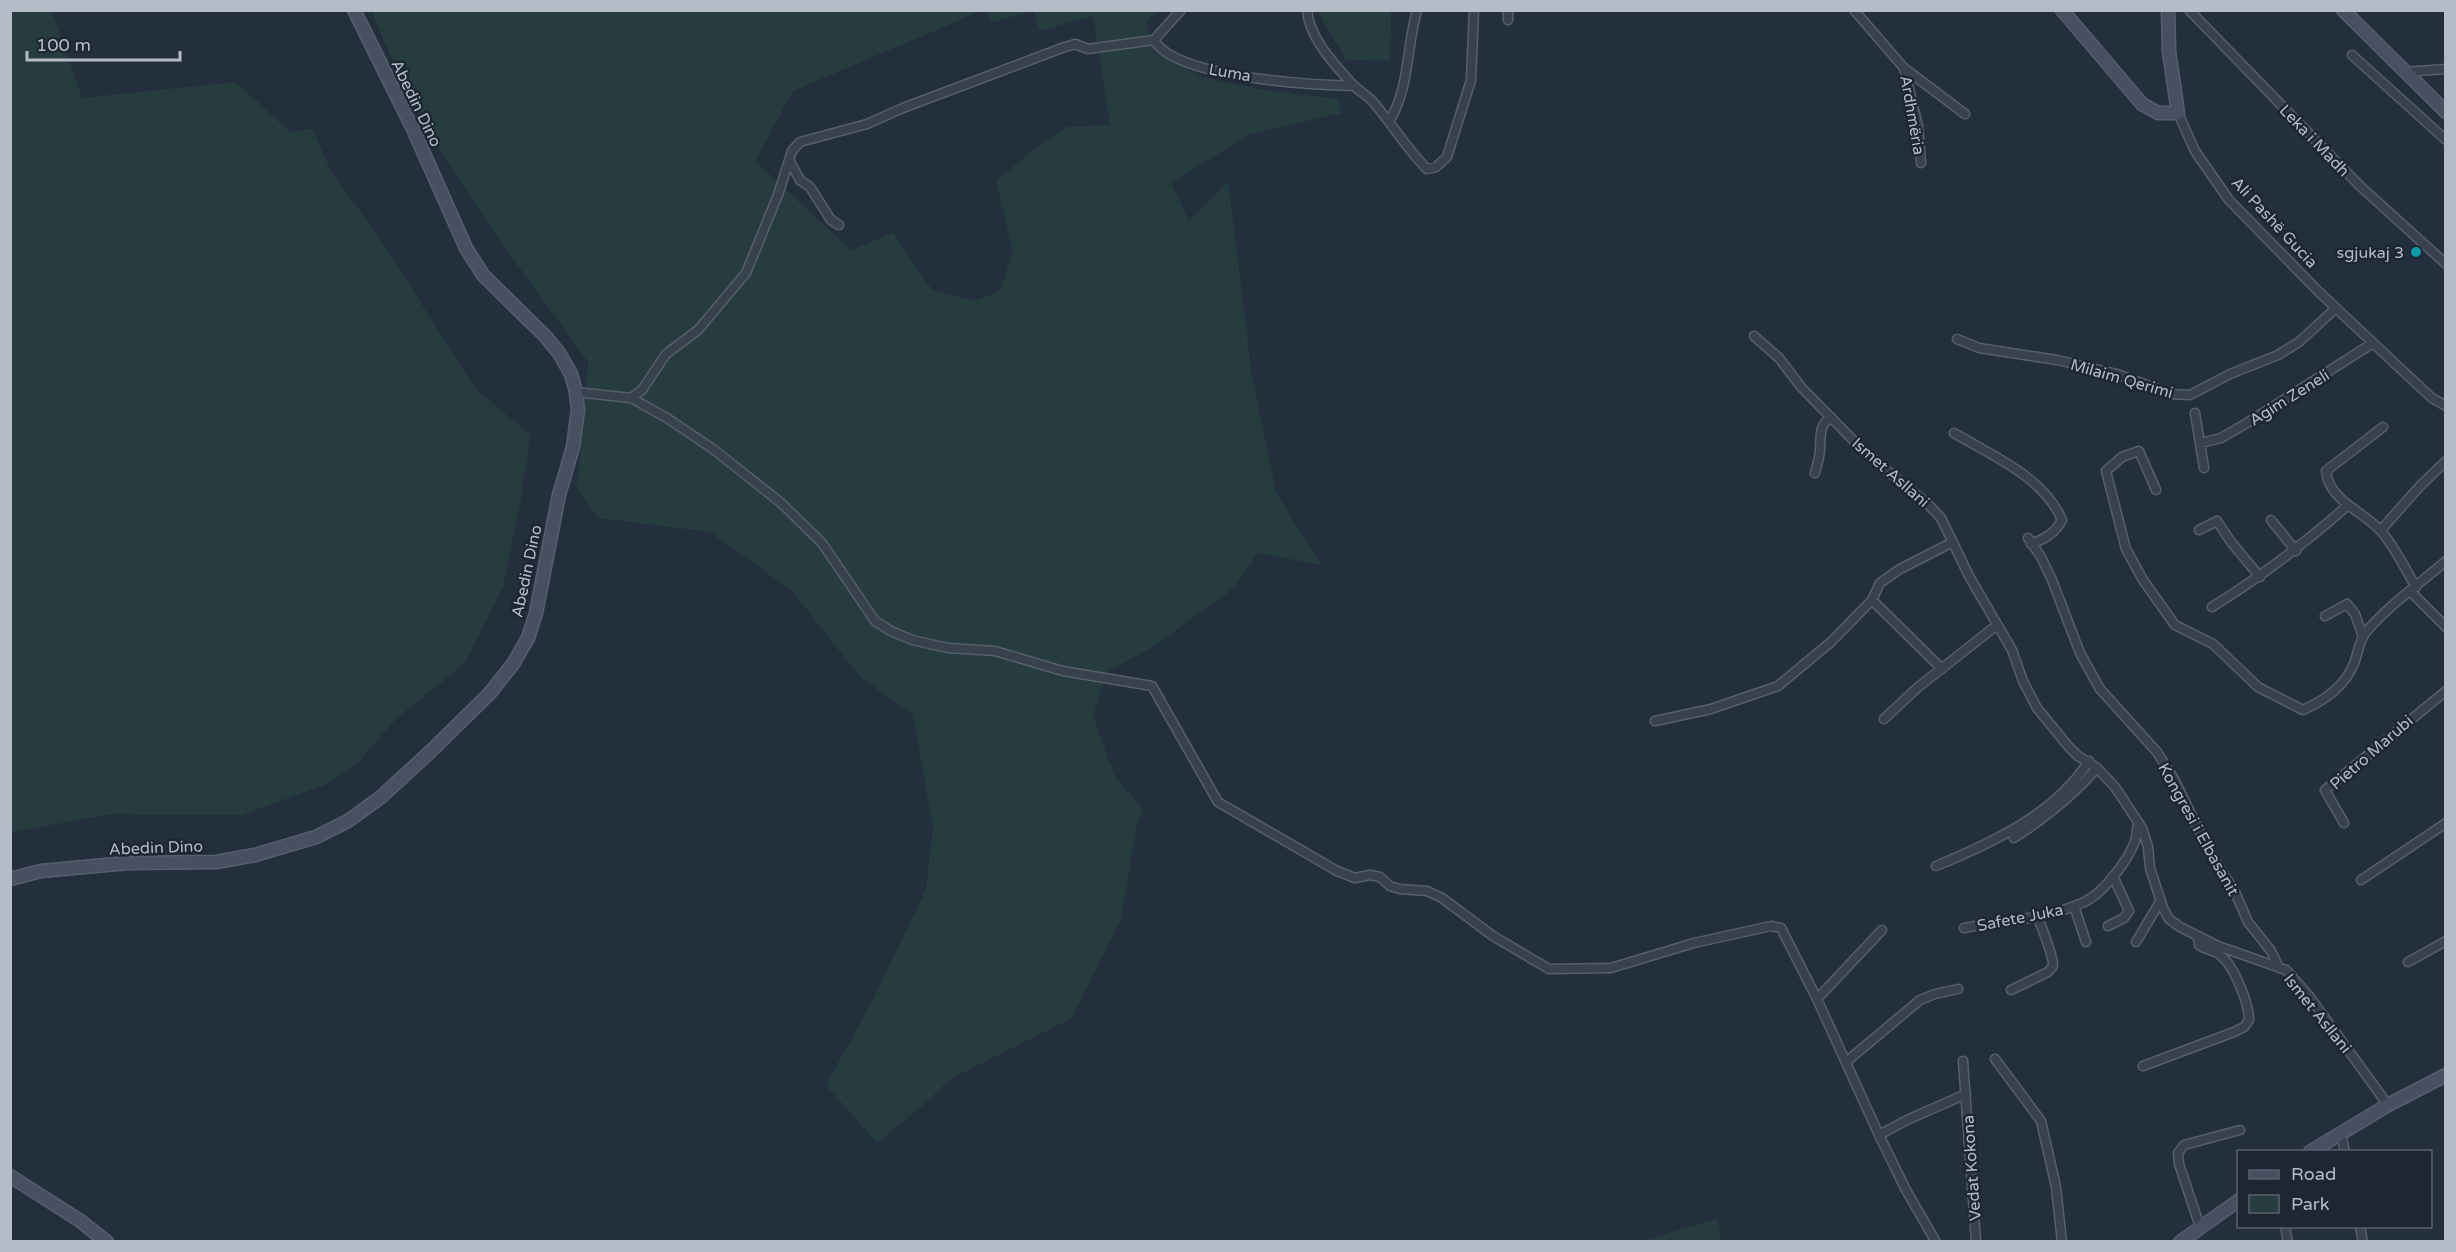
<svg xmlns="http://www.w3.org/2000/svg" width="2456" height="1252" viewBox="0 0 2456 1252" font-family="'Varela Round',sans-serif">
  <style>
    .green { fill: #263c3f }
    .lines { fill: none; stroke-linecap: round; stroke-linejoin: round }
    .street-casing { stroke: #565f6c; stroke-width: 11 }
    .secondary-casing { stroke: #565f6c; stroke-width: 15 }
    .street { stroke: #38414e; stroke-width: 8 }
    .secondary { stroke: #465061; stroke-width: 12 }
    .culture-dot { fill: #0f9aa8; stroke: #1d2633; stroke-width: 2 }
    .labels { text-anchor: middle; stroke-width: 5; stroke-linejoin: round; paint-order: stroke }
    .street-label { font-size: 16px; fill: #b4bcc9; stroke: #1d2633 }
    .poi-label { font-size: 16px; fill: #b4bcc9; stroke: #1d2633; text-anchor: end }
  </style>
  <rect width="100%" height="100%" fill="#242f3e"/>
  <!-- green -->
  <path class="green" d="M11 10 52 11 82 98 236 82 290 132 312 129 331 171 381 240 475 388 530 435 522 493 503 587 465 663 396 719 357 763 327 784 242 815 113 814 11 832Z
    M372 11H981L793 91 755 161 851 250 893 233 932 290 974 301 1000 291 1013 251 996 181 1042 143 1067 127 1110 125 1093 16 1039 31 1034 11 993 22 984 11H1158L1146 22 1154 51 1202 77 1264 90 1338 99 1342 113 1250 134 1171 183 1189 221 1228 181 1252 376 1276 492 1321 565 1258 553 1235 587 1154 646 1107 672 1093 716 1115 777 1143 809 1137 825 1121 920 1072 1018 950 1079 929 1100 877 1143 826 1085 873 1000 926 889 933 828 913 714 860 677 792 591 710 532 599 518 577 490 588 362C507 250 421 140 372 11Z
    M1319 11H1391L1390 61 1346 60 1320 15Z
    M1718 1218 1721 1241H1643Z"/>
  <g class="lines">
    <defs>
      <path id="street" d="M1181 10 1154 40C1176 78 1312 85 1354 86
        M1307 10C1309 38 1335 65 1353 85 1359 91 1368 96 1374 103 1392 124 1407 149 1427 169L1436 167 1447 157 1471 80 1474 10
        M1508 10V20
        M1854 10 1904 68 1965 114
        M2189 10 2360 186 2446 264
        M2352 55 2446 140
        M1904 68 1918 126 1921 163
        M2404 72 2446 69
        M2178 113 2195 151 2229 200 2319 292 2405 373 2432 398 2446 406
        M1389 122C1410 87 1406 49 1417 10
        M789 160 800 180 810 187 831 220 839 225
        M1754 336 1779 358 1801 387 1853 440 1880 465 1927 503 1941 518 1969 576 2012 650 2023 681 2037 708 2068 746 2078 756 2097 768 2115 787 2142 828 2148 847 2150 868 2163 908 2169 919 2180 927 2218 946 2286 970 2309 996 2388 1105
        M1957 339 1979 348 2057 360 2117 374 2171 394 2190 395 2230 374 2278 355 2299 342 2336 308
        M576 392 631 398 642 390 666 354 698 330 746 273 778 195 792 151 800 142 867 124 903 108 1062 48 1075 44 1088 49 1154 40
        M631 398 667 418 713 449 780 502 822 543 875 621 891 631 912 640 948 648 995 651 1063 671 1152 686 1218 802 1337 871 1355 878 1370 875 1380 877 1390 886 1400 889 1427 891 1442 898 1493 936 1549 969 1611 968 1694 943 1771 926 1781 928 1817 999 1879 1135 1906 1190 1936 1242
        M2195 413 2204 468
        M2383 427 2326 471C2329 501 2363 511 2381 531 2395 547 2405 569 2416 587
        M1954 433C1991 455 2044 477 2062 520 2055 533 2045 539 2031 544
        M2201 443 2221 438 2247 423 2373 343
        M1815 473C1817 465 1820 457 1820 448 1821 435 1819 425 1831 417
        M2156 490 2139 451 2122 457 2106 471 2126 549 2143 580 2175 625 2213 644 2258 687 2303 710C2325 700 2346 686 2355 661 2358 652 2360 639 2366 632 2389 605 2419 584 2446 561
        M2271 520 2296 551
        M2199 530 2217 521 2231 542 2260 577
        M2381 530 2420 486 2446 461
        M2028 538 2041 557 2052 580 2080 653 2100 689 2157 752 2174 779 2209 851 2235 892 2248 922 2271 951 2279 968
        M2410 591 2446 627
        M1872 600 1942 669
        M2212 607C2262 576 2303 545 2347 506
        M2325 616 2347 604 2355 614 2363 637
        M1884 719 1917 688 1997 625
        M1655 721 1711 709 1778 686 1831 642 1872 600 1880 583 1900 569 1953 542
        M2344 823 2325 790 2446 691
        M2014 838C2045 818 2073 796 2097 768
        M1936 866C1992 843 2055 814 2089 761
        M2361 880 2446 823
        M2074 906 2086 942
        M2108 926 2124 918 2129 911 2113 876
        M1964 928C2002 921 2046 919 2082 903 2102 895 2128 861 2135 841 2137 835 2137 828 2138 822
        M2136 942 2161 900
        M2408 962 2446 941
        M2011 990 2048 972 2053 966C2054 957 2041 926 2037 915
        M1817 999 1882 930
        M1995 1059 2041 1121 2056 1187 2062 1242
        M1963 1061 1976 1242
        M1846 1062 1920 1000 1935 994 1958 989
        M2143 1066 2234 1032 2244 1027 2249 1020C2249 1004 2234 965 2220 955 2214 950 2205 950 2199 945L2198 938 2194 934
        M2341 1133 2345 1152
        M1879 1135 1907 1120 1966 1094
        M2285 1226 2288 1242
        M2360 1226 2363 1242
        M2200 1227 2179 1164 2178 1153 2184 1145 2240 1130"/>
      <path id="secondary" d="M2062 10 2142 104 2158 113H2178L2169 51 2168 10
        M2343 10 2446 112
        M10 879 41 871 128 863 216 862 255 855 316 837 348 821 381 797 431 751 490 693 513 664 528 638 536 613 559 495 573 447 578 410 576 392 571 374 559 353 546 337 483 275 466 248 413 129 354 10
        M2310 1152 2388 1105 2446 1075
        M10 1176 79 1220 107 1242
        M2180 1242 2238 1201"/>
    </defs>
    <!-- street casing -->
    <use href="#street" class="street-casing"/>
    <!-- secondary casing -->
    <use href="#secondary" class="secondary-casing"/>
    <!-- street -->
    <use href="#street" class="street"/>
    <!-- secondary -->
    <use href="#secondary" class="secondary"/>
  </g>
  <!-- markers -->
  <circle class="culture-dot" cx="2416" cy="252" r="6"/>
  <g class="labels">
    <!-- street labels -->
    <g class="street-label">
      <text transform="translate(1230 72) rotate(10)" y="6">Luma</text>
      <text transform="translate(417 103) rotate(64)" y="6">Abedin Dino</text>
      <text transform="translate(1913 115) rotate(80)" y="6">Ardhmëria</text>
      <text transform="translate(2315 140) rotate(46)" y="6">Leka i Madh</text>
      <text transform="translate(2275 222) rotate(47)" y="6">Ali Pashë Gucia</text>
      <text transform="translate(2122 378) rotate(16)" y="6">Milaim Qerimi</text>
      <text transform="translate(2289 397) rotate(-32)" y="6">Agim Zeneli</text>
      <text transform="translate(1891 472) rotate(41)" y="6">Ismet Asllani</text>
      <text transform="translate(526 571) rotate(-78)" y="6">Abedin Dino</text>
      <text transform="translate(2371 752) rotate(-41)" y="6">Pietro Marubi</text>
      <text transform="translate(2199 829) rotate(61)" y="6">Kongresi i Elbasanit</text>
      <text transform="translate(156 847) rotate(-2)" y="6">Abedin Dino</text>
      <text transform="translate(2020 917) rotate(-11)" y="6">Safete Juka</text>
      <text transform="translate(2318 1013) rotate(51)" y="6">Ismet Asllani</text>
      <text transform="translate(1971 1168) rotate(-94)" y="6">Vedat Kokona</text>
    </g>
    <!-- poi labels -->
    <g class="poi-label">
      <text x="2404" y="258">sgjukaj 3</text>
    </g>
  </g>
  <!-- border -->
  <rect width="2456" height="1252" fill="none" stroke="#b4bcc9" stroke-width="24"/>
  <!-- legend -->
  <rect x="2237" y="1150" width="195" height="78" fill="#1d2633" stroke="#59626f" stroke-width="1.5"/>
  <rect x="2249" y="1170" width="30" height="9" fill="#465061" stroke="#59626f" stroke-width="1.5"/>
  <text x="2291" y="1180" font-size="18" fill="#b4bcc9">Road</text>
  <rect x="2249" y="1195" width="30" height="18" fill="#263c3f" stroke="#59626f" stroke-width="1.5"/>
  <text x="2291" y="1210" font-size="18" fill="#b4bcc9">Park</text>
  <!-- scale -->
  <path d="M27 51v9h153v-9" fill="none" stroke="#b4bcc9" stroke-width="3"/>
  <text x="36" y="51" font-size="18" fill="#b4bcc9" stroke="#1d2633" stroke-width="4.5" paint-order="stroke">100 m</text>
</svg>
